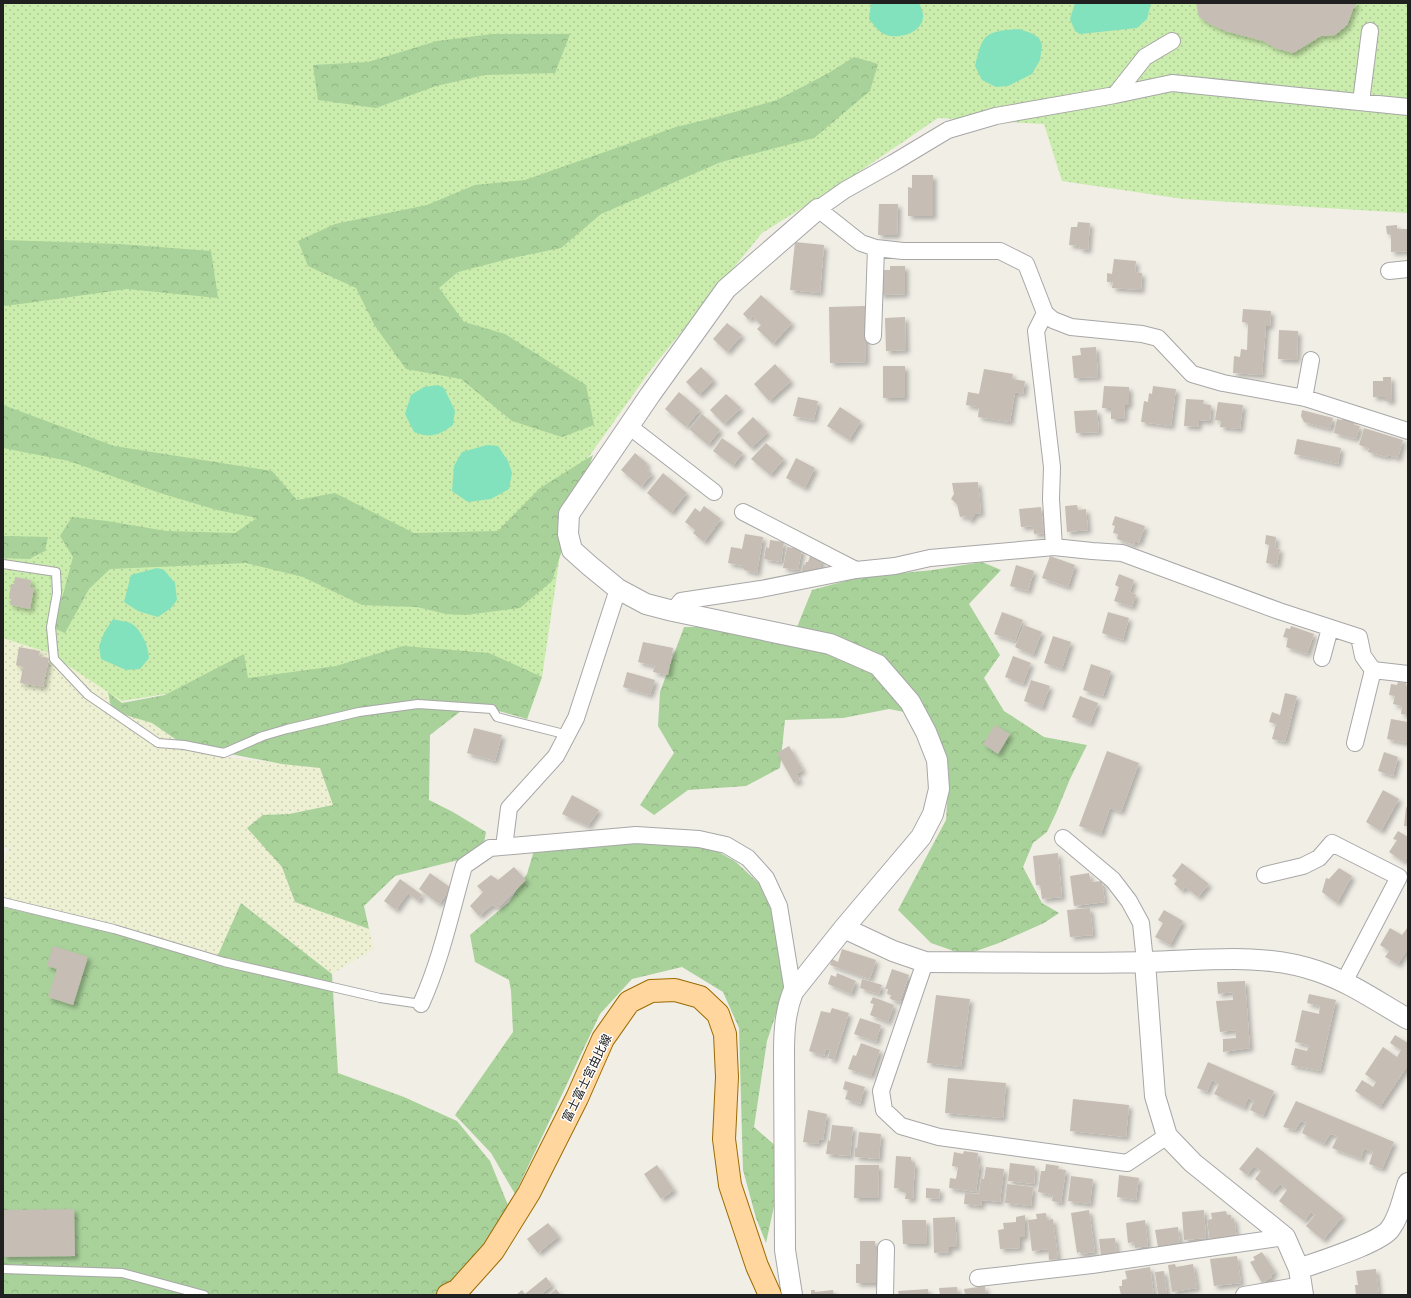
<svg xmlns="http://www.w3.org/2000/svg" width="1411" height="1298" viewBox="0 0 1411 1298" font-family="Raleway,'Noto Sans JP',sans-serif">
  <style>
    .farmland { fill: url(#farmland-dots) }
    .grass { fill: url(#grass-dots) }
    .forest { fill: url(#forest-crowns) }
    .pitch { fill: #83e2be }
    .building { fill: #c6bdb5; filter: url(#shadow) }
    .lines { fill: none; stroke-linecap: round; stroke-linejoin: round }
    .service-casing { stroke: #a7a7a7; stroke-width: 10 }
    .minor-casing { stroke: #a7a7a7; stroke-width: 18 }
    .tertiary-casing { stroke: #a7a7a7; stroke-width: 22 }
    .primary-casing { stroke: #9c6b00; stroke-width: 24 }
    .service { stroke: #fff; stroke-width: 8 }
    .minor { stroke: #fff; stroke-width: 16 }
    .tertiary { stroke: #fff; stroke-width: 20 }
    .primary { stroke: #fed69e; stroke-width: 22 }
    .labels { text-anchor: middle; stroke-width: 3; stroke-linejoin: round; paint-order: stroke }
    .street-label { font-size: 12px; fill: #202020; stroke: #fff }
  </style>
  <defs>
    <pattern id="farmland-dots" width="8" height="8" patternUnits="userSpaceOnUse"><rect width="8" height="8" fill="#edf0d2"/><path d="M2 2h.1M6 6h.1" fill="none" stroke="#cbceb4" stroke-width="1.8" stroke-linecap="round"/></pattern>
    <pattern id="grass-dots" width="8" height="8" patternUnits="userSpaceOnUse"><rect width="8" height="8" fill="#caecac"/><path d="M2 2h.1M6 6h.1" fill="none" stroke="#adca94" stroke-width="1.8" stroke-linecap="round"/></pattern>
    <pattern id="forest-crowns" width="20" height="18" patternUnits="userSpaceOnUse"><rect width="20" height="18" fill="#a9d19a"/><path d="M2 6a3 3 0 1 1 6 0M12 15a3 3 0 1 1 6 0" fill="none" stroke="#91b384"/></pattern>
    <filter id="shadow"><feDropShadow dx="3.5" dy="3.5" stdDeviation="2" flood-color="#0004"/></filter>
  </defs>
  <rect width="100%" height="100%" fill="#f1eee6"/>
  <!-- farmland -->
  <path class="farmland" d="M3 638 47 652 207 755 320 768 334 805 289 814 263 815 268 850 282 867 296 902 369 929 374 949 332 974 241 903 214 964 191 957 174 947 3 899V865L9 848 3 846Z"/>
  <!-- grass -->
  <path class="grass" d="M3 3H1408V213L1183 199 1062 181 1044 124 938 118 844 182 762 233 652 368 548 514 559 562 542 677 527 719 413 655 122 701 47 652 3 638Z"/>
  <!-- forest -->
  <path class="forest" d="M493 34H570L555 73 485 75 436 86 376 108 318 100 313 65 368 62 437 41Z
    M854 57 878 64 870 91 814 138 721 162 601 214 561 248 512 258 458 272 439 288 464 322 505 334 586 385 594 425 562 437 512 421 461 379 406 369 375 326 356 288 308 266 298 241 335 224 427 205 475 185 525 180 676 127 713 118 777 100 827 74Z
    M3 240 119 244 211 251 218 298 127 289 6 306 3 305Z
    M3 405 114 446 272 471 297 500 335 493 414 533 498 531 540 488 593 455 552 581 520 608 465 615 446 614 417 607 362 605 303 577 246 563 110 569 89 589 65 633 51 627 64 591 73 557 60 536 72 517 107 521 166 531 235 533 257 518 217 510 160 493 69 461 3 448Z
    M3 536 48 537 45 551 29 559 3 558Z
    M982 562 1001 570 969 604 1000 655 984 678 1004 711 1044 737 1087 745 1070 779 1056 813 1047 832 1033 843 1023 867 1042 903 1059 913 1044 923 999 943 965 955 931 943 898 910 946 820 949 772 930 717 889 709 843 718 785 720 780 768 746 786 688 790 654 815 640 805 674 753 658 726 660 692 684 627H723L795 632 812 590 860 577 933 570Z
    M403 646 489 653 542 677 527 719 492 709 470 704 430 735 429 800 453 812 486 832 482 854 395 876 364 906 369 929 295 902 282 867 247 828 263 815 289 814 333 805 320 768 282 764 184 745 152 723 112 711 108 692 122 703 165 695 244 654 248 678 336 666Z
    M597 841 705 844 736 862 766 890 780 930 787 981 767 1041 754 1127 778 1148 776 1197 766 1243 756 1218 743 1170 739 1028 723 992 682 967 632 979 600 1014 515 1194 491 1153 455 1115 513 1032 511 991 509 980 475 962 470 935 509 902 527 874 535 847Z
    M241 903 332 974 338 1073 404 1097 457 1121 490 1161 512 1215 470 1295H3V907L174 947 191 957 214 964Z"/>
  <!-- pitch -->
  <path class="pitch" d="M871 3H919C921 7 924 14 923 18 921 34 896 40 884 34 877 30 874 25 869 19Z
    M1075 3H1151L1147 19 1137 28 1080 34 1075 31 1070 19Z
    M1019 29 1031 33 1039 38 1042 45 1040 60 1032 74 1008 86 996 87 982 80 975 66C977 58 980 42 986 37 993 30 1010 30 1019 29Z
    M438 385 444 388 455 411 453 425C439 435 431 439 414 432L405 414 411 395 424 387Z
    M487 445 498 446 508 461 512 473 509 489 491 499 468 502 452 491 454 466 462 452Z
    M157 568 164 570 175 583 177 600 171 608 158 617 138 611 124 602 131 575Z
    M113 619C119 621 128 621 132 624 143 632 148 646 149 658L140 669 126 670 101 659 99 646 104 633Z"/>
  <!-- building -->
  <path class="building" d="M1196 3H1357L1353 9 1347 25 1335 35 1321 36 1293 53 1275 48 1263 41 1225 31 1210 24 1199 17Z
    M912 175H933V216H908V187L912 188Z
    M879 204H898L897 235H878Z
    M1078 222 1090 223 1088 250 1079 249 1080 246 1069 245 1071 227H1077Z
    M1397 225V229H1408V251L1391 252V235L1387 234 1386 226Z
    M795 242 824 245 820 293 790 290Z
    M1114 259 1136 261 1135 272 1142 273 1141 290 1112 288 1113 282H1107V273L1112 274Z
    M890 266H905V294L880 295 879 270H890Z
    M761 295 792 323 773 344 757 329 761 325 752 316 749 320 743 314Z
    M865 306 866 362 830 363 829 307Z
    M1243 309 1271 311 1270 326H1266L1262 375 1233 373 1234 356 1240 357 1241 349 1247 350 1248 323 1242 322Z
    M905 317 906 350 886 351 885 318Z
    M727 323 742 335 727 352 713 339Z
    M1279 330 1298 331 1297 360 1278 359Z
    M1096 347 1098 377 1074 378 1072 356 1081 355 1080 348Z
    M775 364 791 381 769 401 754 384Z
    M883 366H905V398H883Z
    M701 367 714 380 699 395 686 382Z
    M984 369 1013 374 1012 379 1025 381 1023 394 1015 392 1010 422 978 417 979 407 966 405 968 392 979 394Z
    M1383 377H1391L1392 401H1385V397H1373V381H1383Z
    M1104 386 1129 387V405H1125L1124 419H1111V408H1102Z
    M1153 386 1176 389 1171 426 1141 422 1144 401 1148 402 1149 393 1152 394Z
    M679 392 700 410 686 427 665 409Z
    M726 394 741 408 724 424 710 410Z
    M798 397 818 401 814 420 793 416Z
    M1186 399 1204 400 1203 404 1211 405 1210 421 1199 420 1198 427 1184 426Z
    M1218 402 1243 405 1240 429 1220 427 1221 421 1215 420Z
    M840 407 861 421 849 440 827 426Z
    M1097 410 1099 432 1076 433 1074 411Z
    M1302 410 1333 418 1330 429 1304 422 1301 416Z
    M702 414 720 430 708 445 689 429Z
    M753 417 768 432 751 448 737 433Z
    M1343 418 1355 422 1354 425 1360 426 1356 439 1334 433 1337 419 1342 420Z
    M1364 428 1403 440 1398 458 1388 455 1387 457 1368 452 1369 448 1359 445Z
    M722 438 743 453 733 466 713 451Z
    M1297 439 1341 448 1338 464 1294 454Z
    M766 443 784 459 770 475 751 459Z
    M635 453 647 463 646 468 652 474 641 487 621 470Z
    M796 458 815 468 805 488 786 478Z
    M663 473 687 493 671 513 647 493Z
    M978 482 981 513 975 514 970 521 965 516 960 517 957 504 951 499 954 494 952 483Z
    M1077 505 1078 510 1086 509 1088 530 1067 532 1065 506Z
    M704 506 721 519 704 542 693 533 695 530 685 522 695 508 700 512Z
    M1041 507 1044 533 1034 534 1033 526 1021 527 1019 509Z
    M1115 516 1145 526 1139 543 1135 541 1134 545 1117 539 1118 534 1113 533 1115 526 1112 525Z
    M745 534 763 537 757 573 744 570V566L728 563 731 547 742 549Z
    M1266 535 1276 537 1275 548 1280 549 1277 565 1266 563 1269 545 1265 544Z
    M770 540 784 542 781 562 764 559 766 547 769 548Z
    M787 547 802 549 798 570 783 568Z
    M810 556 822 558 819 574H801L803 565H805L806 562H808Z
    M1050 556 1075 565 1068 587 1042 578Z
    M1016 565 1034 571 1028 591 1010 586Z
    M1119 574 1134 580 1130 592 1136 595 1132 607 1114 601 1119 587 1115 585Z
    M15 577 31 580 30 587H34L30 609 10 605 11 599H9L11 584H14Z
    M1002 612 1023 620 1015 641 994 634Z
    M1108 612 1129 618 1123 640 1102 633Z
    M1024 625 1042 632 1033 655 1015 647Z
    M1291 626 1314 634 1307 654 1286 647 1288 638 1283 637 1286 628 1290 629Z
    M1053 636 1071 642 1062 669 1044 663Z
    M643 642 673 648 668 675 653 672 655 666 638 662Z
    M19 647 40 651 39 656 49 658 43 687 20 683 23 667 16 665Z
    M1013 656 1031 663 1023 684 1005 677Z
    M1091 664 1111 671 1103 696 1083 690Z
    M627 672 655 680 650 695 623 687Z
    M1031 680 1050 686 1042 708 1024 701Z
    M1398 682 1406 683 1407 688H1408V715L1401 714 1402 706 1393 704 1395 696 1389 695 1391 684 1397 685Z
    M1285 693 1297 696 1285 742 1272 739 1276 724 1269 722 1272 712 1280 715Z
    M1080 696 1098 703 1090 724 1072 717Z
    M1391 719 1408 722 1407 743 1387 739Z
    M995 725 1010 734 998 754 983 744Z
    M474 728 502 735 495 761 467 753Z
    M789 746 803 770 796 774 800 780 794 783 777 753Z
    M1107 751 1139 763 1121 812 1110 808 1101 834 1079 826Z
    M1384 752 1398 757 1393 776 1378 771Z
    M1383 790 1399 799 1381 831 1366 822Z
    M572 795 599 810 588 826 562 814Z
    M1406 807 1408 808V826H1404Z
    M1398 831 1408 837V855L1404 862 1389 852 1397 840 1393 839Z
    M1058 853 1062 897 1042 899 1040 885H1036L1033 856Z
    M1182 863 1209 884 1198 897 1185 887 1182 891 1174 884 1177 880 1172 876Z
    M514 867 526 880 498 908 492 905 479 916 470 906 483 892 477 886 491 875 498 880Z
    M1339 868 1352 876 1337 903 1322 892 1326 878 1329 879Z
    M430 873 451 888 439 904 419 889Z
    M1089 873 1091 882 1102 881 1105 902 1074 906 1070 876Z
    M400 879 422 895 418 901 408 893 396 910 384 901Z
    M1090 908 1093 935 1070 937 1067 910Z
    M1164 910 1183 921 1170 945 1155 937 1163 923 1158 920Z
    M1408 927V948L1398 964 1385 957 1389 951 1380 945 1390 928 1402 935Z
    M53 946 88 957 73 1005 48 997 57 969 47 966Z
    M842 949 876 960 870 979 830 965 832 959 838 962Z
    M892 969 909 975 900 1002 890 999 891 995 887 994 888 989H885Z
    M837 973 856 981 851 994 828 984 831 975 836 977Z
    M862 979 882 985 879 994 860 988Z
    M1245 981 1250 1048 1223 1052V1039L1236 1038 1235 1030 1220 1032 1216 1001 1233 1000 1232 992 1218 994 1217 982Z
    M1309 994 1336 1000 1320 1071 1291 1065 1295 1048 1307 1051 1309 1045 1295 1042 1302 1010 1319 1014 1320 1006 1307 1003Z
    M936 995 970 999 961 1067 927 1063Z
    M873 997 894 1005 888 1022 870 1015 874 1004 870 1003Z
    M832 1008 849 1013 834 1060 828 1058 830 1050 826 1049 824 1056 809 1051 821 1011 830 1013Z
    M860 1018 881 1025 876 1042 854 1034Z
    M1395 1035 1408 1043V1065L1380 1107 1355 1091 1362 1080 1373 1087 1376 1082 1365 1074 1383 1047 1397 1057 1401 1050 1390 1043Z
    M861 1043 880 1050 871 1076 848 1069 853 1055 856 1056Z
    M1208 1062 1274 1091 1263 1116 1250 1110 1254 1101 1248 1098 1244 1108 1214 1094 1219 1084 1212 1080 1207 1092 1197 1088Z
    M948 1078 1006 1083 1003 1118 945 1113Z
    M845 1081 865 1087 860 1104 845 1099 848 1091 843 1089Z
    M1073 1099 1129 1105 1126 1137 1070 1131Z
    M1296 1101 1394 1142 1382 1169 1369 1164 1373 1152 1364 1149 1361 1159 1332 1148 1338 1136 1330 1134 1324 1144 1302 1133 1306 1123 1301 1121 1295 1130 1283 1127Z
    M808 1110 827 1114 823 1140 819 1139 818 1144 803 1142Z
    M832 1125 853 1127 850 1156 826 1154 828 1140 830 1141Z
    M859 1132 881 1134 879 1159 855 1157V1148H857Z
    M1257 1147 1343 1216 1323 1240 1306 1226 1315 1215 1311 1212 1304 1221 1279 1201 1287 1190 1280 1184 1272 1193 1255 1179 1261 1171 1254 1166 1247 1175 1239 1169Z
    M964 1151 978 1153 977 1163H980L976 1192 949 1188 950 1178 956 1179 958 1167 952 1166 954 1152 963 1154Z
    M896 1156 911 1157V1163H915L913 1199H905L906 1193 902 1192V1189L894 1188Z
    M1010 1163 1035 1166 1034 1184 1008 1181Z
    M1046 1164 1059 1166 1058 1169 1066 1170 1061 1203 1052 1201 1053 1195 1038 1192 1041 1171H1045Z
    M657 1165 674 1190 661 1199 644 1174Z
    M855 1165H879L878 1198H854Z
    M986 1167 1004 1169 1000 1202 982 1200 981 1206 964 1204 965 1193 979 1194 981 1179H984Z
    M1119 1175 1139 1178 1136 1200 1117 1197Z
    M1071 1176 1093 1179 1090 1204 1068 1201Z
    M1007 1184 1033 1187 1031 1206 1005 1203Z
    M926 1188 940 1189 939 1199 926 1198Z
    M74 1209 75 1256 3 1257V1210Z
    M1089 1210 1095 1252 1081 1254 1080 1252 1077 1253 1071 1213Z
    M1204 1210 1206 1238 1184 1240 1182 1212Z
    M1226 1211 1227 1215H1231V1219L1234 1218 1237 1239 1210 1242 1207 1220 1212 1219 1211 1213Z
    M1046 1213 1047 1220 1053 1219 1058 1259 1049 1260 1048 1249 1032 1251 1028 1220 1037 1219 1036 1214Z
    M1025 1215V1237H1020V1248L1000 1249 998 1230 1004 1229 1003 1223 1016 1222V1217Z
    M955 1217 957 1247H949V1252L934 1253 933 1218Z
    M902 1220H926L927 1244H903Z
    M1145 1220 1148 1246 1135 1248 1134 1242 1128 1243 1126 1223Z
    M548 1223 559 1236 538 1253 527 1239Z
    M1178 1227 1180 1244 1158 1247 1155 1230Z
    M1115 1238 1117 1254 1101 1256 1099 1239Z
    M860 1241H875V1249H878V1283H856V1264H860Z
    M1262 1252 1275 1272 1271 1275 1272 1277 1262 1283 1250 1262 1255 1260 1253 1257Z
    M1237 1256 1241 1283 1214 1286 1210 1259Z
    M1175 1264 1176 1267 1193 1264 1197 1288 1172 1292 1168 1265Z
    M1150 1267 1154 1295H1121L1119 1286H1122V1280L1127 1279 1125 1271Z
    M1376 1269 1379 1295H1356L1355 1285H1358L1356 1271Z
    M1164 1271 1167 1294 1158 1295 1155 1272Z
    M546 1277 552 1285 540 1295H516L522 1290 525 1294Z
    M985 1286 986 1295H965L964 1289Z
    M957 1287 958 1295H940L939 1288Z
    M556 1289 561 1295H549Z
    M928 1289 929 1295H899L898 1291Z
    M811 1290H815V1292L833 1290 834 1295H811Z"/>
  <g class="lines">
    <defs>
      <path id="service" d="M3 564 56 572 57 593 51 627 54 659 88 695 158 743 184 745 224 753 263 736 287 729 359 712 418 704 492 709 497 717 568 735
        M3 902 114 929 224 962 380 998 421 1004
        M3 1269 122 1273 204 1295"/>
      <path id="minor" d="M1115 95 1145 57 1172 41
        M1361 102 1370 31
        M1408 107 1172 83 1115 95 996 116 948 130 893 163 845 190 818 209 861 243 876 248 903 251H1000L1026 264 1045 313 1053 320 1071 327 1142 334 1158 338 1192 374 1223 383 1305 398 1408 431
        M1389 271 1408 269
        M1045 313 1036 331 1052 467 1051 499 1054 547
        M873 336 876 248
        M1304 398 1311 360
        M630 427 714 492
        M856 570 895 566 930 558 1054 547 1092 551 1122 553 1279 611 1359 637 1363 656 1373 670 1408 674
        M673 611 681 601 761 589 856 570 743 512
        M1322 658 1330 628
        M1355 743 1373 670
        M1063 838 1113 880 1129 901 1141 923 1145 962
        M504 847 509 808 556 756 576 718 618 589
        M1265 875 1303 866 1319 858 1332 843 1399 877 1344 982
        M925 962 881 1091 884 1110 901 1126 939 1137 1127 1163 1167 1136
        M421 1004C441 960 451 912 464 866L490 848 636 835 699 839 726 845 748 858 766 878 779 906 793 992
        M978 1278 1092 1265 1285 1237
        M885 1295 886 1248
        M1244 1295 1302 1285"/>
      <path id="tertiary" d="M844 928 893 951 925 962C999 962 1072 964 1146 962 1202 961 1263 952 1317 971 1350 982 1378 1002 1408 1019
        M1145 962 1155 1096 1167 1136 1193 1163 1285 1237 1299 1269 1303 1295
        M1299 1269C1318 1262 1380 1243 1390 1229 1400 1216 1402 1199 1408 1183
        M792 1295 785 1250 784 1054C784 1032 785 1012 793 992L844 928 921 837 933 814 939 789 937 760 926 732 910 702 878 665 830 644 673 611 646 604 618 589 590 566 572 550 568 534 569 514 650 395 726 289 818 209"/>
      <path id="primary" d="M448 1295 458 1290 493 1251 529 1193 577 1098 603 1039 629 1002 651 991 675 990 700 997 718 1014 725 1034 727 1077 724 1139 730 1185 757 1266 770 1295"/>
    </defs>
    <!-- service casing -->
    <use href="#service" class="service-casing"/>
    <!-- minor casing -->
    <use href="#minor" class="minor-casing"/>
    <!-- tertiary casing -->
    <use href="#tertiary" class="tertiary-casing"/>
    <!-- primary casing -->
    <use href="#primary" class="primary-casing"/>
    <!-- service -->
    <use href="#service" class="service"/>
    <!-- minor -->
    <use href="#minor" class="minor"/>
    <!-- tertiary -->
    <use href="#tertiary" class="tertiary"/>
    <!-- primary -->
    <use href="#primary" class="primary"/>
  </g>
  <g class="labels">
    <!-- street labels -->
    <g class="street-label">
      <text transform="translate(587 1078) rotate(-64)" y="4">富士富士宮由比線</text>
    </g>
  </g>
  <!-- border -->
  <rect width="1411" height="1298" fill="none" stroke="#202020" stroke-width="8"/>
</svg>
